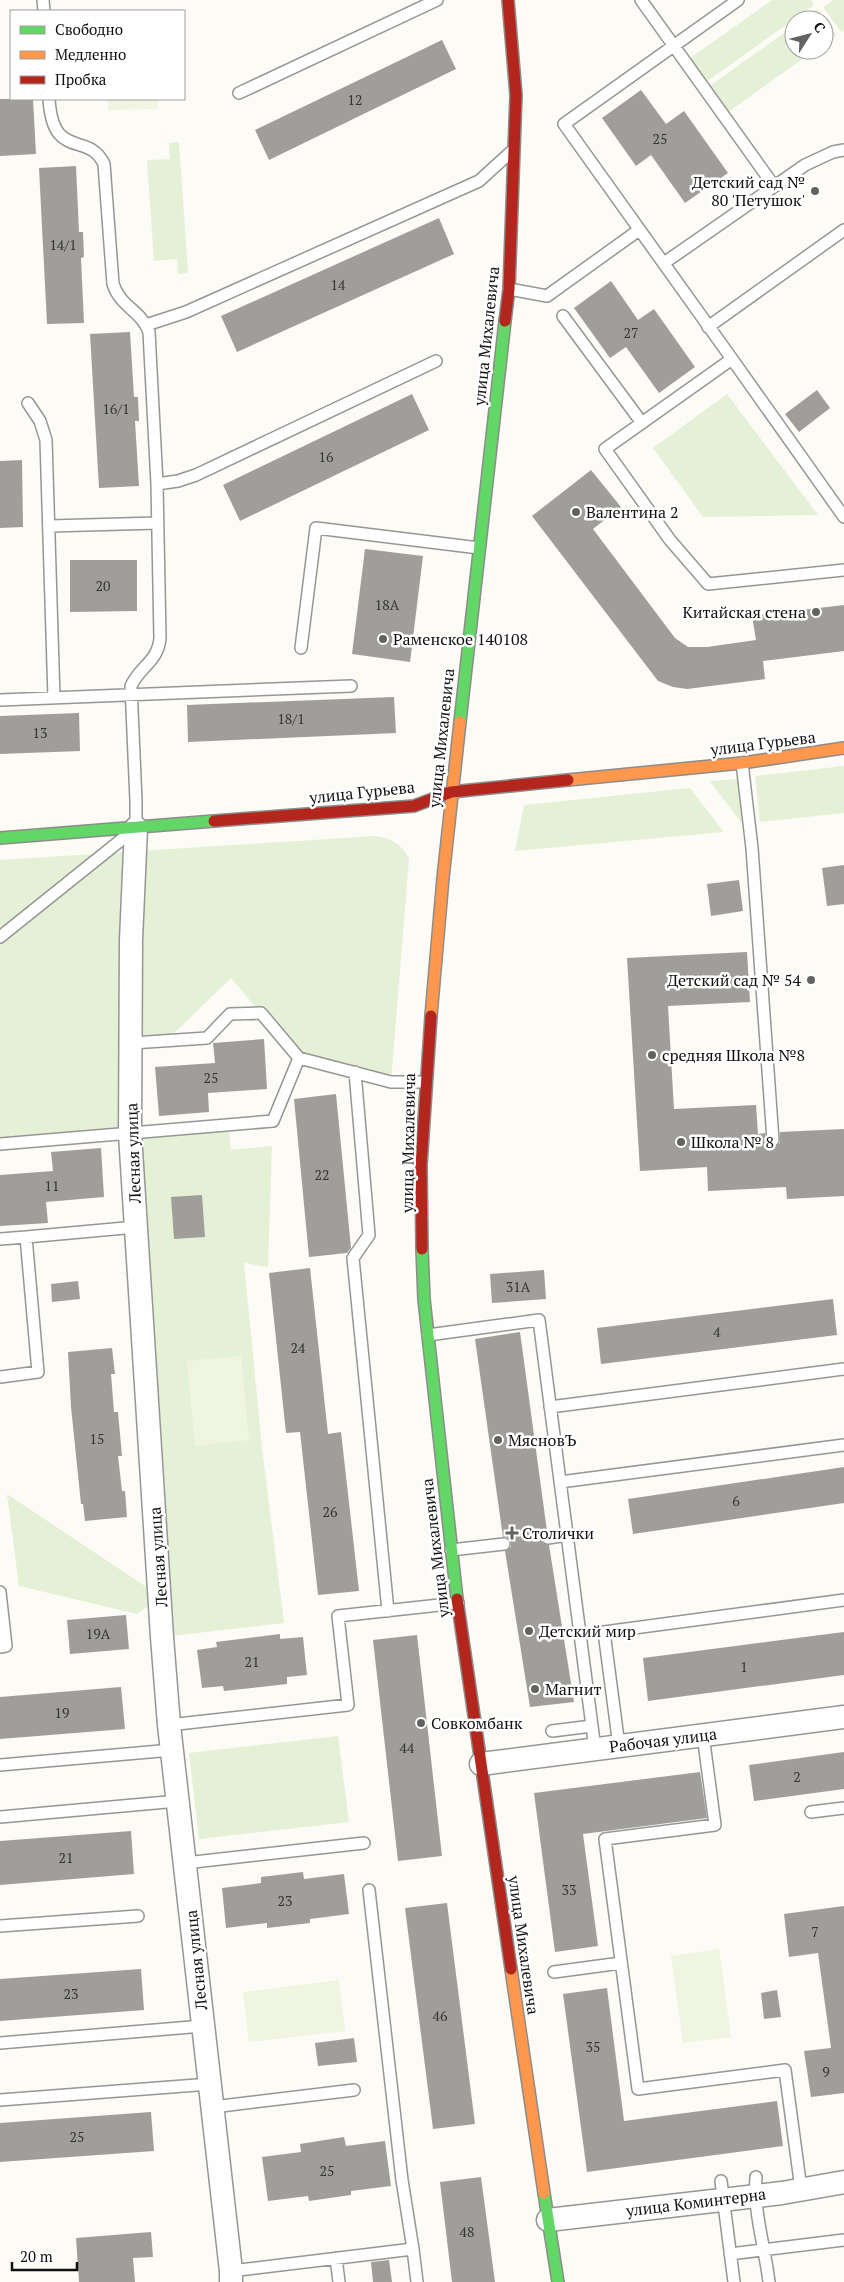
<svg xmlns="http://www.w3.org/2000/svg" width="844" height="2282" viewBox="0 0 844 2282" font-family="'PT Serif',serif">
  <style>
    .green { fill: #e5f1d6 }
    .pitch { fill: #eff5e0 }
    .building { fill: #a09e9b }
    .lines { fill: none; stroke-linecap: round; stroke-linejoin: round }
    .lane-casing { stroke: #969694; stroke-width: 14 }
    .street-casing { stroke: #969694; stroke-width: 25 }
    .fast-casing { stroke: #8d8c8a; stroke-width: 14 }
    .slow-casing { stroke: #8d8c8a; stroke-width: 14 }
    .jam-casing { stroke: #8d8c8a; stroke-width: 14 }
    .lane { stroke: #fffefe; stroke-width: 11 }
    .street { stroke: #fffefe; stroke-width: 22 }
    .fast { stroke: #63d668; stroke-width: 11 }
    .slow { stroke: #ff974d; stroke-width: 11 }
    .jam { stroke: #b3261e; stroke-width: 11 }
    .poi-dot { fill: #636260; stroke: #fff; stroke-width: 2 }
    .labels { text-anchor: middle; stroke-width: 5; stroke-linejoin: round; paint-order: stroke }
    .number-label { font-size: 14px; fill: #343433 }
    .poi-label { font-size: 16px; fill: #101010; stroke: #fff; text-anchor: start }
    .street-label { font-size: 16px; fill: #101010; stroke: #fff }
  </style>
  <rect width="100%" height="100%" fill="#fcfbf6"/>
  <!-- green -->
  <path class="green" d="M772 0H811L814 5 706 82 689 59Z
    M833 0H844V30L841 32 823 7Z
    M817 9 836 35 824 44V20H802Z
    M794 26V50H815L727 113 708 87Z
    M179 142 188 273 178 274 177 259 154 261 147 160 170 159 169 143Z
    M727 394 818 515 703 517 653 448Z
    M844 766V813L760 822 755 776Z
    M738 779 742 824 710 781Z
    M690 788 724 832 515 851 524 805Z
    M375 836C391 838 402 844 409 859L391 1082 299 1058 231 978 166 1041 132 1042 130 1134 228 1125 231 1150 272 1146 268 1267 244 1263 262 1448 284 1623 162 1637 160 1597 137 1614 19 1586 7 1494 160 1596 130 1135 0 1144V860Z
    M338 1736 349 1822 199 1839 189 1753Z"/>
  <!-- pitch -->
  <path class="pitch" d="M108 99H158V109L108 110Z
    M241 1356 249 1440 195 1446 187 1361Z
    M719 1949 731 2037 683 2043 671 1956Z
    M339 1980 345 2031 249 2042 243 1992Z"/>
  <!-- building -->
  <path class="building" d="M442 40 456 69 269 160 255 130Z
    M641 90 666 124 684 111 728 173 685 203 651 155 636 166 602 118Z
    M0 99H33L36 154 0 156Z
    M76 166 79 232H83L84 257 81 258 84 323 47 324 39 168Z
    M439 218 454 254 237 352 221 316Z
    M611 281 638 320 654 309 695 367 659 393 626 347 610 358 574 308Z
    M130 332 134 397H138L139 421H135L139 486 99 488 90 334Z
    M817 390 830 408 799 432 785 414Z
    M412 394 429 430 240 521 223 485Z
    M22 460 23 527 0 528V461Z
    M591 470 621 507 593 529 675 638 688 647H707L756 640 752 616 844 605V651L763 661 765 679 687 689 673 687 658 681 532 516Z
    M365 549 423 556 410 662 352 654Z
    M70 560H137V611L70 612Z
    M394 697 396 733 188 742 187 705Z
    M79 713 80 751 0 754V716Z
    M844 865V904L827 906 822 868Z
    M739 880 743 911 711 916 707 884Z
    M747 952 750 1002 668 1006 674 1109 756 1105 758 1134 765 1133 767 1144 773 1147 780 1143V1132L844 1129V1196L787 1199 786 1187 708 1191 707 1167 640 1171 627 958Z
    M264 1039 267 1089 208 1093 209 1112 159 1116 155 1067 215 1063 213 1043Z
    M336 1094 351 1248 347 1253 309 1257 294 1099Z
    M101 1148 104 1197 46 1202 48 1223 0 1226V1175L53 1171 51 1152Z
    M202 1195 205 1237 174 1239 171 1197Z
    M310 1268 328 1434 341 1432 359 1591 318 1595 300 1432 286 1433 269 1273Z
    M544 1270 546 1299 492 1303 490 1274Z
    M78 1281 80 1299 52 1302 51 1284Z
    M833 1299 837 1335 601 1364 597 1328Z
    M520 1332 547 1531 543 1533 541 1539 543 1543 549 1545 574 1702 530 1707 505 1551 511 1547V1543L507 1537H503L475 1339Z
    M112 1348 115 1374H111L114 1412H118L122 1456H118L122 1491H125L127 1517 85 1521 83 1504H81L71 1407 68 1352Z
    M844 1467V1503L633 1534 628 1499Z
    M126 1615 129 1649 70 1654 67 1620Z
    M844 1632V1675L648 1701 643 1658Z
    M280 1634V1639L303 1637 307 1675 287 1677V1684L224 1691 223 1686 202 1688 197 1650 217 1647 216 1642Z
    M417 1635 442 1856 398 1861 373 1640Z
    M121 1687 125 1729 0 1739V1697Z
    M844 1752V1789L754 1801 749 1765Z
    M700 1772 707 1818 583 1834 598 1946 555 1952 534 1793Z
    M131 1831 134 1874 0 1885V1841Z
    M303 1872 304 1879 344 1874 349 1914 310 1919V1923L267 1928V1923L226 1928 222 1888 261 1883V1877Z
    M447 1903 475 2124 433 2129 405 1908Z
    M844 1906V2093L811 2097 804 2051 831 2048 818 1953 789 1957 784 1914Z
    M141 1969 144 2010 0 2021V1979Z
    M607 1988 624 2121 777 2101 783 2146 587 2172 563 1994Z
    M777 1990 781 2017 764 2019 761 1993Z
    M354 2038 357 2062 318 2066 315 2043Z
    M151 2112 154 2151 0 2162V2123Z
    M344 2137 346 2146 385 2141 391 2186 351 2191V2195L309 2201 308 2196 268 2201 262 2157 301 2152 300 2144Z
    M481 2177 495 2282H452L440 2182Z
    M151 2232 153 2257 133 2258 135 2282H79L76 2238Z
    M389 2260 392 2282H373L371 2262Z"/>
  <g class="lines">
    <defs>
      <path id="lane" d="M43 0 44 11
        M641 0 774 186
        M738 0 564 124 732 359 605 449 670 540 708 584 844 570
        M239 93 437 0
        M664 263 805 165 833 152 844 150
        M509 289 547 296 639 230
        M563 316 642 423
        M146 325 186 312 479 181 511 152
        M708 327 844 230
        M732 359 844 517
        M28 403 40 421 46 440 54 698
        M157 484 178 481 196 475 436 361
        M50 526 158 523
        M301 648 316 528 479 548
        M0 700 351 686
        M742 763 752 848 773 1140
        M0 937 136 828V801L131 686C140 666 158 662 160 638L157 484 149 332C141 310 121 308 113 284L104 164C88 130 53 162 49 99
        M132 1043 207 1038 230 1014 261 1013 299 1058 391 1082H425
        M355 1072 369 1235 353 1258 388 1611
        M0 1144 273 1121 299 1058
        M0 1239 26 1237
        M428 1335 539 1320 595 1749
        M0 1377 38 1372 26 1237 136 1227
        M550 1407 844 1369
        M560 1482 844 1445
        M548 1538 567 1535
        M451 1550 504 1544
        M0 1592 6 1646 0 1647
        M169 1725 348 1705 338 1616 458 1603
        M552 1731 592 1726
        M703 1735 715 1825 605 1839 638 2089 785 2070 801 2189
        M619 1746 604 1632 844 1600
        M0 1765 172 1750
        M811 1812 844 1808
        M0 1817 178 1801
        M185 1863 364 1843
        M369 1890 402 2180 413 2249
        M0 1926 138 1916
        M554 1972 621 1963
        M0 2043 203 2026
        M0 2100 210 2084
        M213 2107 354 2090
        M756 2177C753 2210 765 2248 769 2282
        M721 2181 734 2282
        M730 2254 844 2240
        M336 2258 339 2282
        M231 2271 413 2249 417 2282"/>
      <path id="street" d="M136 828 131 940 130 1134 162 1637 169 1725 231 2271V2282
        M481 1764 844 1717
        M548 2220 782 2193 844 2182"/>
      <path id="fast" d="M460 722 505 321
        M0 838 214 821
        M422 1249 424 1299 457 1599
        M544 2193 558 2282"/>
      <path id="slow" d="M568 780 742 763 844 748
        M431 1016 443 878 460 722
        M511 1969 544 2193"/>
      <path id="jam" d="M505 321 509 289 516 95 508 0
        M214 821 414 806 451 792 568 780
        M422 1249 421 1165 431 1016
        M457 1599 511 1969"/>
    </defs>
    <!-- lane casing -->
    <use href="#lane" class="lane-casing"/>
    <!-- street casing -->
    <use href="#street" class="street-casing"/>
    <!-- fast casing -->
    <use href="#fast" class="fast-casing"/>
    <!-- slow casing -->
    <use href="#slow" class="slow-casing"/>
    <!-- jam casing -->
    <use href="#jam" class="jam-casing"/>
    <!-- lane -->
    <use href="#lane" class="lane"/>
    <!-- street -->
    <use href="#street" class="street"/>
    <!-- fast -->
    <use href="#fast" class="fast"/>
    <!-- slow -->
    <use href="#slow" class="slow"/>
    <!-- jam -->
    <use href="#jam" class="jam"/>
  </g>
  <!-- markers -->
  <g class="poi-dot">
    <circle cx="815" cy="191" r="5"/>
    <circle cx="576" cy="512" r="5"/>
    <circle cx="816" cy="612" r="5"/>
    <circle cx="383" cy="639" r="5"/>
    <circle cx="811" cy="980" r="5"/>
    <circle cx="652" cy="1055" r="5"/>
    <circle cx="681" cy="1142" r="5"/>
    <circle cx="498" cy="1440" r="5"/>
    <path d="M509.5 1525.5h5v5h5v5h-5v5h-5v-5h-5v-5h5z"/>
    <circle cx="529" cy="1631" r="5"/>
    <circle cx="535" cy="1689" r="5"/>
    <circle cx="421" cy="1723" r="5"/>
  </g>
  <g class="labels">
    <!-- number labels -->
    <g class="number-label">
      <text x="355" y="105">12</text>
      <text x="660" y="144">25</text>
      <text x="63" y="250">14/1</text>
      <text x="338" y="290">14</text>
      <text x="631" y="338">27</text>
      <text x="116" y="414">16/1</text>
      <text x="326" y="462">16</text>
      <text x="103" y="591">20</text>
      <text x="387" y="610">18А</text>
      <text x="291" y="724">18/1</text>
      <text x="40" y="738">13</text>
      <text x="211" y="1083">25</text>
      <text x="322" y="1180">22</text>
      <text x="52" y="1191">11</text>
      <text x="518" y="1292">31А</text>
      <text x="717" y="1337">4</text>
      <text x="298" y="1353">24</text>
      <text x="97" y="1444">15</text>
      <text x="736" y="1506">6</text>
      <text x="330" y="1517">26</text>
      <text x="98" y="1639">19А</text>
      <text x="252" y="1667">21</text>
      <text x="744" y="1672">1</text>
      <text x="62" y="1718">19</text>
      <text x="407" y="1753">44</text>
      <text x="797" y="1782">2</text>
      <text x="66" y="1863">21</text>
      <text x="569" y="1895">33</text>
      <text x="285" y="1906">23</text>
      <text x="815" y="1937">7</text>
      <text x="71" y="1999">23</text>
      <text x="440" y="2021">46</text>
      <text x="593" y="2052">35</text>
      <text x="826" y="2077">9</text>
      <text x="77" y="2142">25</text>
      <text x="327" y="2176">25</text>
      <text x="467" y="2237">48</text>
    </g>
    <!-- poi labels -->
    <g class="poi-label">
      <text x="805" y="188" text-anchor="end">Детский сад №<tspan x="805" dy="18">80 'Петушок'</tspan></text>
      <text x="586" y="518">Валентина 2</text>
      <text x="806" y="618" text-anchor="end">Китайская стена</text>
      <text x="393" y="645">Раменское 140108</text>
      <text x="801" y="986" text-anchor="end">Детский сад № 54</text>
      <text x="662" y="1061">средняя Школа №8</text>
      <text x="691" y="1148">Школа № 8</text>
      <text x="508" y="1446">МясновЪ</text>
      <text x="522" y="1539">Столички</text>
      <text x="539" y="1637">Детский мир</text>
      <text x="545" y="1695">Магнит</text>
      <text x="431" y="1729">Совкомбанк</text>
    </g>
    <!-- street labels -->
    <g class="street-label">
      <text transform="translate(486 336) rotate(-84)" y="6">улица Михалевича</text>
      <text transform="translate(441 738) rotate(-84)" y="6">улица Михалевича</text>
      <text transform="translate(763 743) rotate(-7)" y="6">улица Гурьева</text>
      <text transform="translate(362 792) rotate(-6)" y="6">улица Гурьева</text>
      <text transform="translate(408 1143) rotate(-89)" y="6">улица Михалевича</text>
      <text transform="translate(133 1153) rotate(-92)" y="6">Лесная улица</text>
      <text transform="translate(435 1548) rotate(-97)" y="6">улица Михалевича</text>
      <text transform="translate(158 1557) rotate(-94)" y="6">Лесная улица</text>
      <text transform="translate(663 1740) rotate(-7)" y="6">Рабочая улица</text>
      <text transform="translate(524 1945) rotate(82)" y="6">улица Михалевича</text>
      <text transform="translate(196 1960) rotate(-96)" y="6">Лесная улица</text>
      <text transform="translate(696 2202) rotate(-7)" y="6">улица Коминтерна</text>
    </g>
  </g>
  <!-- legend -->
  <rect x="10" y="10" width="175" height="90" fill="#ffffff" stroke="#9f9f9f"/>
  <rect x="20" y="26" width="25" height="8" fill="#63d668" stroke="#9f9f9f"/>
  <text x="55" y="35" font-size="15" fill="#101010">Свободно</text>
  <rect x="20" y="51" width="25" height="8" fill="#ff974d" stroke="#9f9f9f"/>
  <text x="55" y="60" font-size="15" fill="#101010">Медленно</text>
  <rect x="20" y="76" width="25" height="8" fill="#b3261e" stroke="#9f9f9f"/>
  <text x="55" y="85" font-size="15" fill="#101010">Пробка</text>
  <!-- north arrow -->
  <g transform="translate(809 35) rotate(54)"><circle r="24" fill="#ffffff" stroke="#9f9f9f"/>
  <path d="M0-4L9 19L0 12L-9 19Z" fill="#636260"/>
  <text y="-8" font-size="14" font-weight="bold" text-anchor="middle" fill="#101010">С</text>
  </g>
  <!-- scale -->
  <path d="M12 2262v8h65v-8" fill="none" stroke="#101010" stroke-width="2.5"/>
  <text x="20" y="2262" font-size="15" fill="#101010" stroke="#ffffff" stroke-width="4" paint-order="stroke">20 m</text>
</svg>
